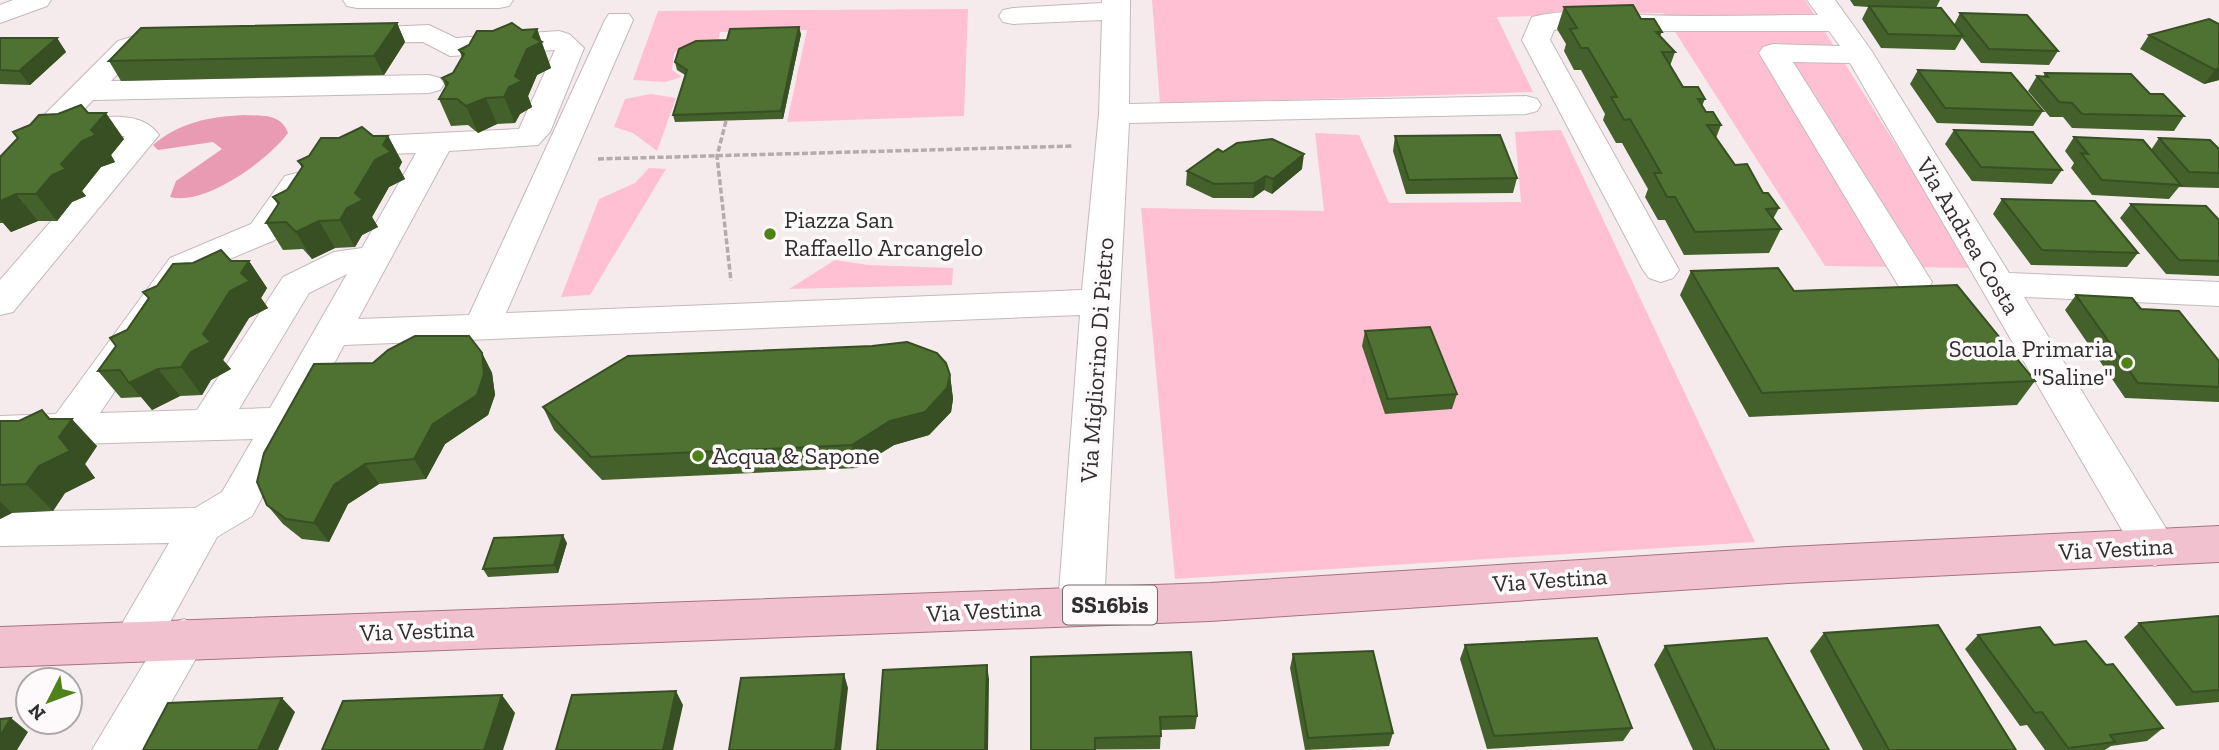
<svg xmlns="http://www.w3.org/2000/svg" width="2219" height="750" viewBox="0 0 2219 750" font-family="'Zilla Slab',serif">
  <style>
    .green { fill: #ffc0d3 }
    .forest { fill: #ea9bb4 }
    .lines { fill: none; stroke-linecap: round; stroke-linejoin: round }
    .minor-casing { stroke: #c3b9bc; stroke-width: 2 }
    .major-casing { stroke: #a87284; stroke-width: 2 }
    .path { stroke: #b3abac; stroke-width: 3.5; stroke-dasharray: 6 2.5; stroke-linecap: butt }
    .minor { fill: #fff; fill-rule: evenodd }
    .major { fill: #f1c1d0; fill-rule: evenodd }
    .wall { fill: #44612b }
    .shaded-wall { fill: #374f23 }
    .building { fill: #4f7132; stroke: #374f23; stroke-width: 2 }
    .poi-dot { fill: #508317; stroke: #fefafb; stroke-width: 2.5 }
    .labels { text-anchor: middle; stroke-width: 7; stroke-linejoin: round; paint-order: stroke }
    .shield { fill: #fefafb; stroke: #6f6b6c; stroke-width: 2 }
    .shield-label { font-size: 23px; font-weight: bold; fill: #322e2f }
    .poi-label { font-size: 24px; fill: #322e2f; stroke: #fefafb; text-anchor: start }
    .street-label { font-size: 24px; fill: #322e2f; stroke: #fefafb }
  </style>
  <rect width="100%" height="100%" fill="#f5ebed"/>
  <!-- green -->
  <path class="green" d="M1152 0H1805L1973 268 1825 266 1663 13 1497 17 1533 92 1160 104Z
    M968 9 964 116 787 122 807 30 720 32 718 42H695L674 53 672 70 682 77 665 82 633 80 658 11Z
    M651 94 676 98 657 151 633 133 614 127 625 99Z
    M1561 130 1755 542 1175 579 1141 208 1324 211 1315 133 1359 135 1389 203 1521 202 1515 132Z
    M649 168 666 169 590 295 561 297 599 199 635 183Z
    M835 260 868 265 953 268 952 285 789 289Z"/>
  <!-- forest -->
  <path class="forest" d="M243 115C261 116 281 113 288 133 267 161 205 206 170 197L176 181 222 149 213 142 158 150 153 145C180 122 209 117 243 115Z"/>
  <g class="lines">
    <defs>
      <path id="minor" d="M13 0H51L47 6 0 23V5Z
        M343 0H513L509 6 499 8H357L347 6Z
        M1102 0H1130L1129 104 1526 96 1537 99 1541 105 1537 111 1526 114 1129 123 1104 605 1097 619 1081 624 1065 619 1058 605 1080 315 344 345 252 516 217 537 169 624 184 619 200 625 207 639 144 750H92L148 657 135 661 119 655 112 641 169 543 0 546V512L195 508 222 492 253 439 0 446V416L56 414 170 258 251 224 285 176 297 173 309 176 313 183 275 240 194 274 100 413 197 410 283 277 334 252 362 248 416 153 361 155 342 162 331 159 326 152 331 145 355 137 519 129 555 50 450 56 423 42 348 43 338 41 334 35 338 29 429 25 456 38 559 31 569 34 584 48 550 132 538 145 449 151 358 319 469 315 605 20 609 14H629L633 20 506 313 1082 290 1099 114 1102 20 1013 24 1003 22 999 16 1003 10 1013 8 1102 3ZM347 274 270 408 239 409 309 293Z
        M1807 0H1835L1871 50 2009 273 2219 282V306L2024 297 2170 535 2177 548 2170 561 2155 566 2140 561 1850 63 1793 62 1932 282 1927 290 1914 294 1901 290 1759 53 1763 47 1773 44 1840 46 1829 31H1640L1575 27 1554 30 1550 40 1679 270 1673 278 1661 282 1649 278 1643 270 1522 40 1532 17C1568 8 1603 13 1639 15 1699 17 1758 15 1818 15Z
        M155 30 165 33 169 39 165 45 138 53 111 81 429 75 440 78 444 84 440 90 429 93 93 100 75 119C104 118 141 109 159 135L13 312 0 315V280L125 136H59L12 185 0 188V159L118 41Z"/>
      <path id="major" d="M2219 526V562L1788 583 1210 621 0 667V627L1210 583 1788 547Z"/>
    </defs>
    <!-- minor casing -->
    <use href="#minor" class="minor-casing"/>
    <!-- major casing -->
    <use href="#major" class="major-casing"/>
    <!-- path -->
    <path class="path" d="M726 121 717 156 731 281
      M598 159 1072 146"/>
    <!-- minor -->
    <use href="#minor" class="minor"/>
    <!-- major -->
    <use href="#major" class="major"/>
  </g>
  <!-- wall -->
  <path class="wall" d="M1850 0H1940L1936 8 1954 25 1960 13 2058 51 2049 65 1981 63 1962 38 1955 50 1881 48 1862 19 1868 7 1854 6Z
    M1564 7 1641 19 1662 32 1660 36 1675 52 1670 66 1683 87 1705 99 1702 106 1706 112 1721 125 1716 138 1735 165 1779 208 1773 219 1781 229 1769 253 1684 255 1665 220H1658L1645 197 1648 189 1622 143H1616L1603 120 1605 114 1581 70H1574L1564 51 1566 44 1557 29Z
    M397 23 405 42 384 75 121 81 109 61Z
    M2219 24V80L2204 84 2140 49 2149 35Z
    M537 29 551 68 537 75 528 96 532 107 520 114 515 123 497 124 478 133 468 125 451 126 439 99 446 88 442 78 453 73 462 57 459 50 522 30Z
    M801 34 783 119 675 122 673 115 685 75 677 70 675 62 727 40Z
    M0 38H57L66 52 30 85 0 84Z
    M1918 70 2043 111 2033 126 1937 123 1910 84Z
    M2045 73 2150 94 2184 116 2174 131 2072 128 2063 117H2050L2028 91 2037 76 2043 77Z
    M88 113 124 139 111 155 115 162 101 167 82 191 86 196 72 202 57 221H38L11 232 3 223H0V201L18 138 13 132Z
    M1954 130 2062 170 2052 184 1972 181 1945 144Z
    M388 136 402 162 399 168 405 179 389 187 372 217 378 227 362 235 355 247 335 248 312 259 303 249 283 250 266 223 278 205 273 197 287 190 302 168 298 161 309 156 339 138Z
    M1395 136 1517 178 1513 193 1406 194 1393 151Z
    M2074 137 2151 150 2159 138 2219 149V188L2179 187 2169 199 2092 195 2071 168 2074 163 2065 151Z
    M1223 152 1302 169 1272 194 1264 190 1253 198H1213L1186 185 1187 171Z
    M2002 199 2138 253 2127 267 2031 265 1993 214Z
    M2131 204 2219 220V276L2166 274 2120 218Z
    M231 261H249L267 288 261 298 268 308 249 318 223 360 231 369 211 380 202 395 180 396 152 410 142 397 121 398 98 371 127 330Z
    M1691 271 1794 291 2035 381 2017 405 1749 417 1680 295Z
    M2076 295 2141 309 2219 361V402L2125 398 2065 310Z
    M1365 331 1457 394 1452 409 1385 414 1362 346Z
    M482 353 492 373 495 395 488 415 445 444 426 479 379 484 348 504 329 542 302 539 283 524 267 505 373 363Z
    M950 375 953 399 951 412 929 435 894 445 857 468 602 480 554 430 543 407Z
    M42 410 51 419 97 446 85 464 95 478 65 493 53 511 12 513 0 519V421H19Z
    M567 543 558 573 488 577 483 569Z
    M2219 616V702L2176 706 2124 637 2139 623Z
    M1824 633 2016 750H1863L1810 651Z
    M1978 635 2054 645 2106 665 2163 728 2147 741 2111 746 2105 750H2045L2027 725 2020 726 1965 649Z
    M1465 645 1632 728 1623 741 1487 749 1460 659Z
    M1665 646 1829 750H1693L1654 665Z
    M1293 654 1393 733 1389 746 1305 750 1290 668Z
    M1031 657 1197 716 1195 729 1161 730 1160 749 1031 750Z"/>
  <!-- shaded-wall -->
  <path class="shaded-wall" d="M397 23 405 42 384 75 374 56Z
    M799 27 801 34 783 119 781 111Z
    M537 29 551 68 537 75 528 96 532 107 520 114 515 123 504 97Z
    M57 38 66 52 30 85 19 71Z
    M2219 68V80L2204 84 2215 70Z
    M486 98 497 124 478 133 466 106Z
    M106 113 124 139 111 155 115 162 101 167 82 191 86 196 72 202 57 221 36 194Z
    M388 136 402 162 399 168 405 179 389 187 372 217 378 227 362 235 355 247 340 220Z
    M1304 154 1302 169 1272 194 1273 179Z
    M1266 176 1264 190 1253 198 1254 183Z
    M16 194 38 221 11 232 0 219V201Z
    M319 221 335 248 312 259 296 232Z
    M249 261 267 288 261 298 268 308 249 318 223 360 231 369 211 380 202 395 181 367Z
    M482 353 492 373 495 395 488 415 445 444 426 479 414 459 433 424Z
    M158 369 180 396 152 410 129 383Z
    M950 375 953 399 951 412 929 435 894 445 857 468 852 445Z
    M42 410 63 432 72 419 97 446 85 464 95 478 65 493 53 511 26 484 59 437Z
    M365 464 379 484 348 504 329 542 314 523 334 485Z
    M0 501 12 513 0 519Z
    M563 535 567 543 558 573 554 565Z
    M987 665 989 679 988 750H985Z
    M844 674 848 688 841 750H835Z
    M676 691 683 705 673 750H663Z
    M502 695 515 713 503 750H484Z
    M282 698 295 712 278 750H258Z
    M11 718 28 732 17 750H0V736Z"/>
  <!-- building -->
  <path class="building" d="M1633 5 1641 19H1654L1662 32H1656L1675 52H1662L1683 87H1698L1705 99H1698L1706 112H1713L1721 125H1707L1735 165 1747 164 1763 193H1768L1779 208 1766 209 1781 229 1695 232 1675 197H1667L1654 173H1661L1630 119 1624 120 1611 97H1617L1588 48H1581L1570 29 1577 28 1564 7Z
    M1869 6 1941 8 1963 36 1888 34Z
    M1960 13 2027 15 2058 51 1989 49Z
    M2209 19 2219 24V68L2215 70 2149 35Z
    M397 23 374 56 109 61 141 28Z
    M512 23 522 30 537 29 533 37 542 42 527 49 515 76 522 81 509 87 504 97 486 98 466 106 457 99H439L448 83 442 78 453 73 464 54 459 50 469 45 477 31H493Z
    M799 27 781 111 673 115 687 70 675 62 679 49 696 41 727 40 730 29Z
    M0 38H57L19 71 0 70Z
    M1918 70 2011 73 2043 111 1945 108Z
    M2045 73 2131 74 2150 94H2163L2184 116 2082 114 2072 103 2059 102 2037 76 2048 77Z
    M81 105 88 113H106L91 130 96 135 82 141 61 164 66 169 52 175 36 194H16L0 201V157L18 138 13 132 30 125 39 115 58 114Z
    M362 127 373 136H388L383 145 391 152 375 160 355 193 363 200 347 208 340 220 319 221 296 232 286 222 266 223 279 203 273 197 287 190 303 166 298 161 309 156 321 138H339Z
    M1954 130 2033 132 2062 170 1981 167Z
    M1500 135 1517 178 1409 180 1395 136Z
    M2074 137 2143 140 2181 185 2102 180 2081 153 2088 154Z
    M2159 138 2210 140 2219 149V173L2189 172Z
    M1272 139 1304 154 1273 179 1266 176 1254 183 1214 184 1187 171 1218 149 1223 152 1237 143Z
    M2002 199 2095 201 2138 253 2042 250Z
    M2131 204 2206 206 2219 220V261L2179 260Z
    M221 250 231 261H249L241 273 250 281 230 291 203 334 211 342 191 352 181 367 158 369 129 383 120 370 98 371 116 346 110 338 127 330 149 298 143 292 157 286 173 264 193 263Z
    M1778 268 1794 291 1957 285 2035 381 1762 393 1691 271Z
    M2076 295 2132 298 2141 309 2179 311 2219 361V387L2138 383Z
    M1430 327 1457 394 1388 399 1365 331Z
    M415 336H469L482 353 484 374 477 395 433 424 414 459 365 464 334 485 314 523 286 519 267 505 257 482 264 453 314 364 373 363 388 350Z
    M907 342 937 353 946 363 950 375 947 388 925 412 890 421 852 445 591 457 543 407 628 356 872 346Z
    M42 410 49 419H72L59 437 70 451 39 466 26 484 0 485V421H19Z
    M563 535 554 565 483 569 494 538Z
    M2219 616V690L2193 692 2139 623Z
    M1938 625 2016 750H1889L1824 633Z
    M2040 627 2054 645 2086 641 2106 665 2113 664 2163 728 2110 735 2115 742 2068 748 2042 712 2035 713 1978 635Z
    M1597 638 1632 728 1494 736 1465 645Z
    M1767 638 1829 750H1715L1665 646Z
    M1373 651 1393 733 1308 738 1293 654Z
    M1191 652 1197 716 1160 717 1161 736 1095 738V750H1031V657Z
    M987 665 985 750H877L883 670Z
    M844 674 835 750H729L741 678Z
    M676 691 663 750H556L572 695Z
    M502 695 484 750H322L343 701Z
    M282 698 258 750H143L168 703Z
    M11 718 0 736V719Z"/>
  <!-- markers -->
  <g class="poi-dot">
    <circle cx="770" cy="234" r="7"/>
    <circle cx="2127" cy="363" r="7"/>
    <circle cx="698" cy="456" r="7"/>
  </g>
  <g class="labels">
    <!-- shield labels -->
    <rect class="shield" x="1063" y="585.5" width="94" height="39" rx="5"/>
    <g class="shield-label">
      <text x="1110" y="613">SS16bis</text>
    </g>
    <!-- poi labels -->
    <g class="poi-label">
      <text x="784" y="228">Piazza San<tspan x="784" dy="28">Raffaello Arcangelo</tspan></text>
      <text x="2113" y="357" text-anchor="end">Scuola Primaria<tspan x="2113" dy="28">"Saline"</tspan></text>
      <text x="712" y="464">Acqua &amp; Sapone</text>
    </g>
    <!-- street labels -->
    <g class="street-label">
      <text transform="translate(1968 236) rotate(59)" y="8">Via Andrea Costa</text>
      <text transform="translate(1097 360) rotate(-86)" y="8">Via Migliorino Di Pietro</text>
      <text transform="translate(2116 549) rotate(-3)" y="8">Via Vestina</text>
      <text transform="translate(1550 580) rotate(-4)" y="8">Via Vestina</text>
      <text transform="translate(984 611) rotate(-3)" y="8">Via Vestina</text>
      <text transform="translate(417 631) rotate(-2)" y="8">Via Vestina</text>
    </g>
  </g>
  <!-- north arrow -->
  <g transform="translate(49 701) rotate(228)"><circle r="33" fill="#fefafb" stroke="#aca8a9" stroke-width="2"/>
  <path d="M0-5L12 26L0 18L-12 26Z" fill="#508317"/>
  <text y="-10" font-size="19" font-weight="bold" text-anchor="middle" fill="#322e2f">N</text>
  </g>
</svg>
